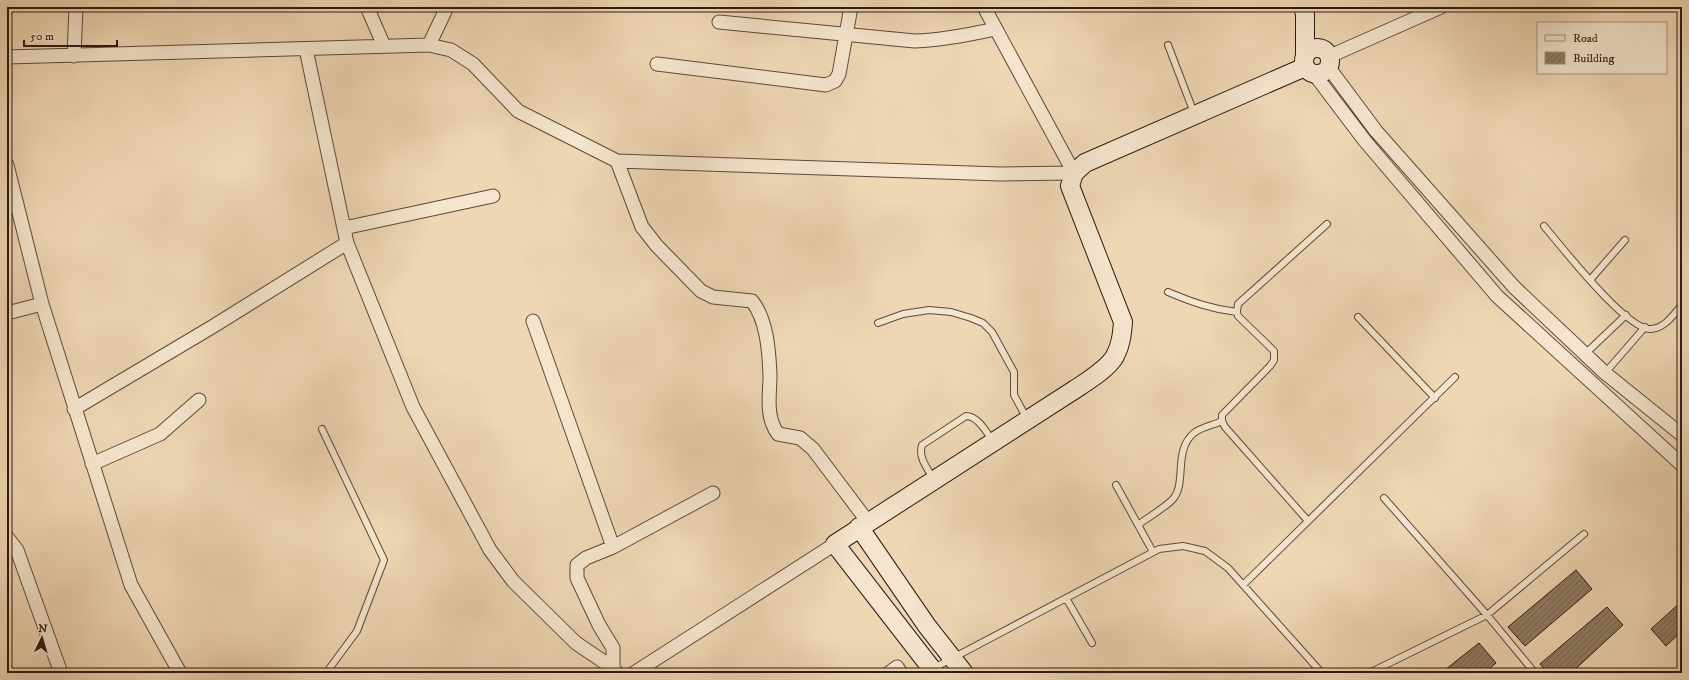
<svg xmlns="http://www.w3.org/2000/svg" width="1689" height="680" viewBox="0 0 1689 680" font-family="'IM FELL DW Pica',serif">
  <style>
    .building { fill: url(#building-hatch); stroke: #2a1b13 }
    .lines { fill: none; stroke-linecap: round; stroke-linejoin: round }
    .lane-casing { stroke: #5b4a3b; stroke-width: 8 }
    .street-casing { stroke: #5b4a3b; stroke-width: 15 }
    .secondary-casing { stroke: #2a1b13; stroke-width: 20 }
    .lane { stroke: #f5e5ce; stroke-width: 6 }
    .street { stroke: #f5e5ce; stroke-width: 13 }
    .secondary { stroke: #f5e5ce; stroke-width: 18 }
  </style>
  <defs>
    <pattern id="building-hatch" width="6" height="6" patternUnits="userSpaceOnUse"><rect width="6" height="6" fill="#907d67"/><path d="M-1 1l2-2M0 6l6-6M5 7l2-2" fill="none" stroke="#766654"/></pattern>
  </defs>
  <rect width="100%" height="100%" fill="#efd7b4"/>
  <filter id="stains"><feTurbulence type="fractalNoise" baseFrequency=".005" numOctaves="4"/><feColorMatrix values="0 0 0 0 .2 0 0 0 0 .09 0 0 0 0 .02 0 0 0 .5 -.17"/></filter>
  <radialGradient id="worn" r=".72"><stop offset=".6" stop-color="#630" stop-opacity="0"/><stop offset="1" stop-color="#630" stop-opacity=".3"/></radialGradient>
  <!-- building -->
  <path class="building" d="M1576 570 1592 589 1525 646 1508 627Z
    M1682 601V631L1666 646 1651 629Z
    M1607 607 1623 625 1571 673H1548L1540 664Z
    M1479 643 1496 663 1484 673H1441Z"/>
  <g class="lines">
    <defs>
      <path id="lane" d="M1168 45 1194 113
        M1544 226C1561 246 1627 331 1651 329 1665 328 1673 315 1682 305
        M1590 280 1625 240
        M1168 292C1192 302 1211 309 1237 312
        M1358 317 1435 398
        M878 323 903 314 929 310 951 312 971 318 983 323 992 332 1014 372V395L1027 419
        M1585 354 1626 315
        M1605 373 1645 327
        M322 429 384 560 357 631 329 669 328 673
        M933 478C927 468 918 457 922 445L966 416C978 416 986 432 993 441
        M1116 485 1153 552
        M1384 498 1487 615 1535 673
        M1308 521 1225 427 1222 421V415L1270 366 1274 360V351L1238 316 1237 312 1238 304 1327 224
        M1138 525C1147 518 1166 507 1173 499 1187 483 1173 450 1194 433 1201 427 1214 425 1222 421
        M1243 585 1455 377
        M1066 598 1092 643
        M932 669 1159 549 1183 546 1205 551 1228 568 1320 671 1324 673
        M1369 673 1487 615 1584 534"/>
      <path id="street" d="M367 7 384 46
        M719 22 915 41C943 40 968 35 995 29
        M429 45 447 7
        M306 49 347 243 413 407 490 550 513 581 576 643 613 668 617 673
        M74 56 76 7
        M1330 56 1441 7
        M7 57 429 45 451 50 473 64 518 111 617 161 1000 174 1074 173 984 7
        M657 64 826 85 835 81 839 74 851 7
        M1329 68 1376 131 1514 287 1605 373 1682 435
        M1315 75 1365 141 1497 296 1682 465
        M617 161 642 227 657 246 701 291 713 297 752 301C767 320 769 351 770 375 770 395 765 416 778 434L800 438 813 449 868 522
        M7 165 42 304 131 585 180 673
        M344 228 493 196
        M7 313 42 304
        M533 321 613 547
        M74 409 212 327 347 243
        M92 464 160 434 199 400
        M7 537 17 550 61 673
        M613 668V648L599 625 577 578V565L586 558 613 547 713 493
        M634 673 835 544
        M889 673 897 667 901 673"/>
      <path id="secondary" d="M1303 7 1305 14V57
        M1304 61a13 13 0 1 1 26 0a13 13 0 1 1-26 0Z
        M859 527 927 626 964 673
        M935 673 835 544 1074 390C1086 382 1108 369 1115 356 1121 345 1122 334 1123 322L1070 186 1074 173 1085 163 1305 67"/>
    </defs>
    <!-- lane casing -->
    <use href="#lane" class="lane-casing"/>
    <!-- street casing -->
    <use href="#street" class="street-casing"/>
    <!-- secondary casing -->
    <use href="#secondary" class="secondary-casing"/>
    <!-- lane -->
    <use href="#lane" class="lane"/>
    <!-- street -->
    <use href="#street" class="street"/>
    <!-- secondary -->
    <use href="#secondary" class="secondary"/>
  </g>
  <!-- margin -->
  <rect width="1689" height="680" fill="none" stroke="#efd7b4" stroke-width="24"/>
  <rect x="8" y="8" width="1673" height="664" fill="none" stroke="#2a1b13" stroke-width="2"/>
  <rect x="12" y="12" width="1665" height="656" fill="none" stroke="#2a1b13"/>
  <!-- legend -->
  <rect x="1537" y="22" width="130" height="52" fill="#f5e5ce" stroke="#a49483"/>
  <rect x="1545" y="35" width="20" height="6" fill="#f5e5ce" stroke="#a49483"/>
  <text x="1573" y="42" font-size="12" fill="#2a1b13">Road</text>
  <rect x="1545" y="52" width="20" height="12" fill="url(#building-hatch)" stroke="#a49483"/>
  <text x="1573" y="62" font-size="12" fill="#2a1b13">Building</text>
  <!-- north arrow -->
  <g transform="translate(42 638) rotate(5)" stroke="#f5e5ce" stroke-width="3" paint-order="stroke">
  <path d="M0-3L7 15L0 10L-7 15Z" fill="#2a1b13"/>
  <text y="-6" font-size="11" font-weight="bold" text-anchor="middle" fill="#2a1b13">N</text>
  </g>
  <!-- scale -->
  <path d="M24 40v6h93v-6" fill="none" stroke="#2a1b13" stroke-width="2"/>
  <text x="30" y="40" font-size="12" fill="#2a1b13" stroke="#f5e5ce" stroke-width="3" paint-order="stroke">50 m</text>
  <rect width="100%" height="100%" filter="url(#stains)"/>
  <rect width="100%" height="100%" fill="url(#worn)"/>
</svg>
